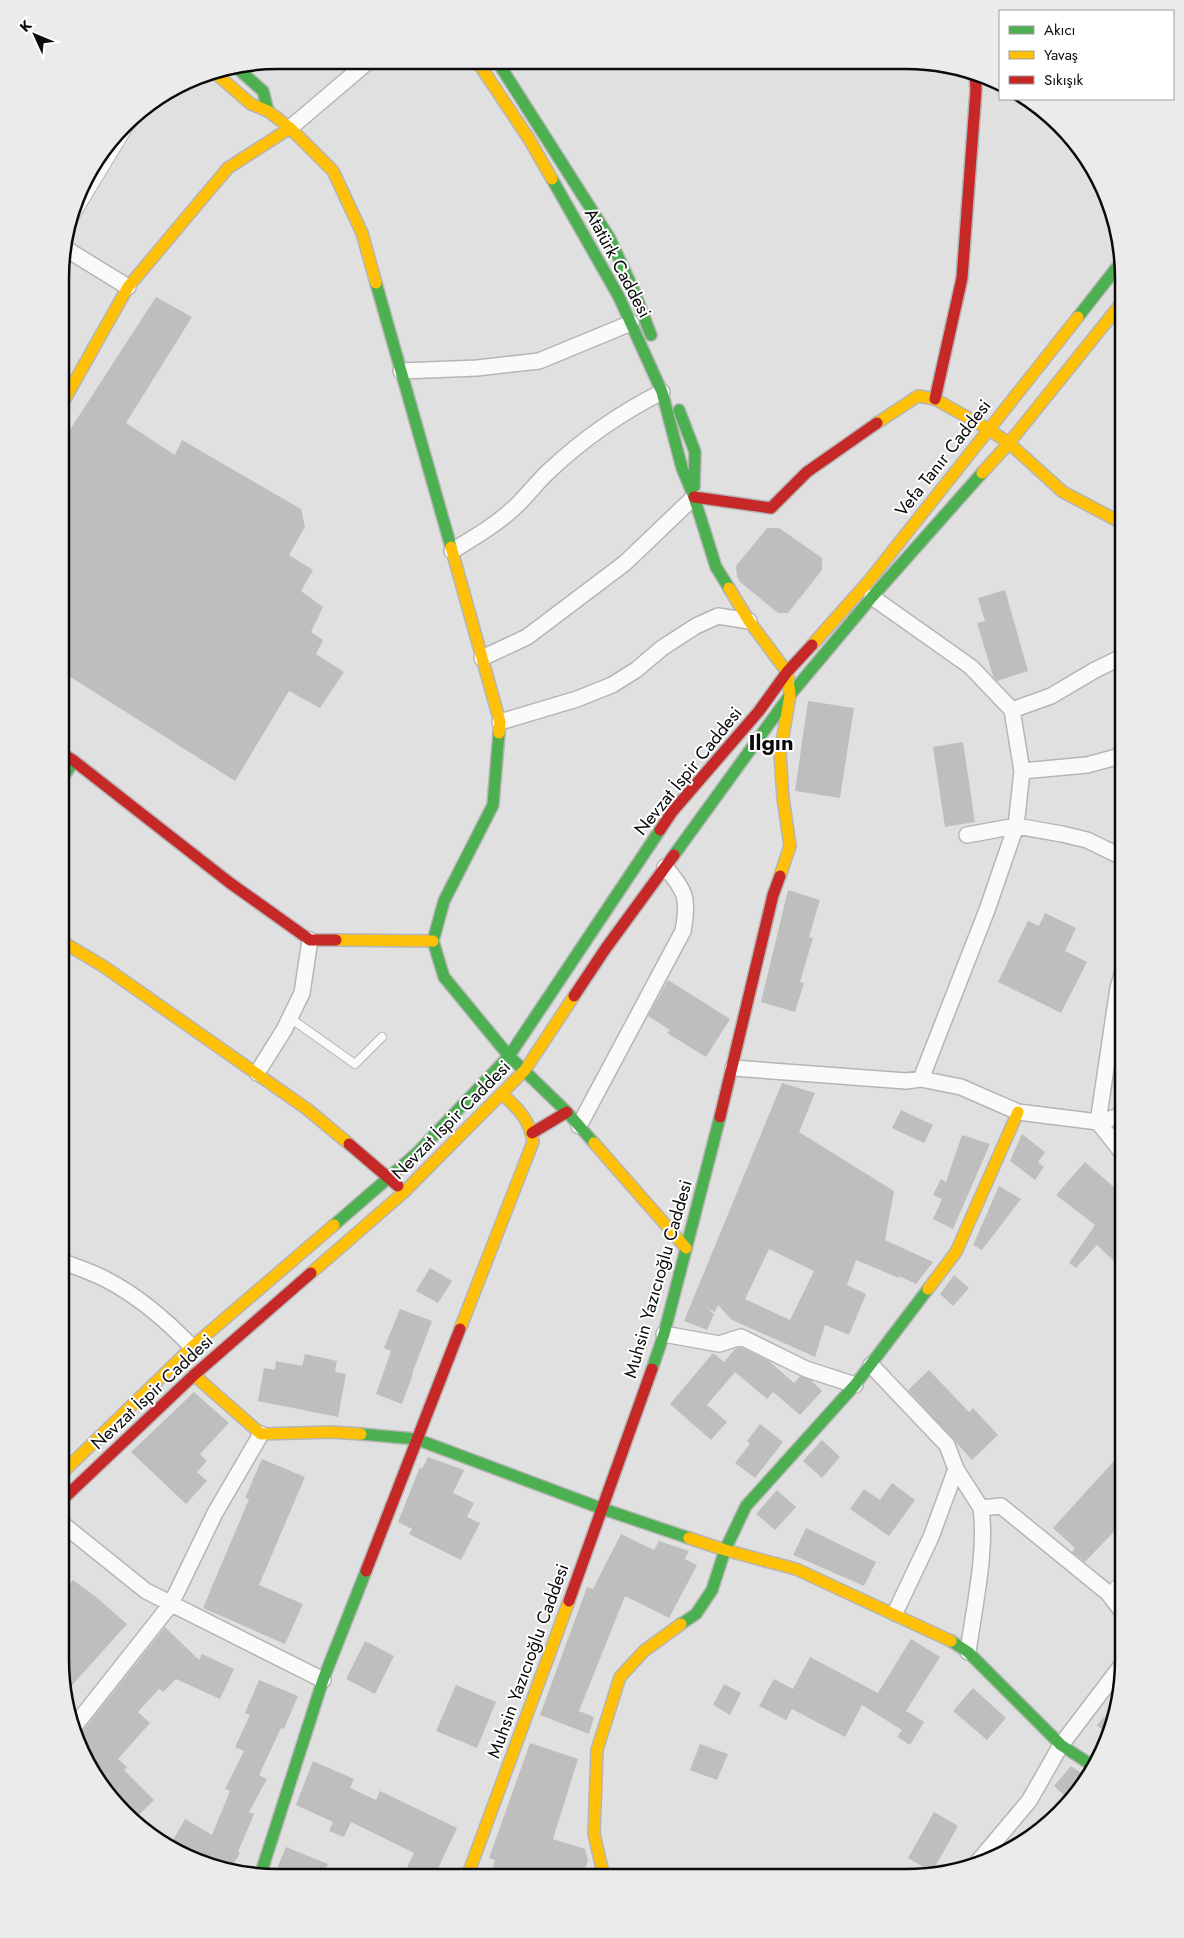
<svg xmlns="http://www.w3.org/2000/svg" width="1184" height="1938" viewBox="0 0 1184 1938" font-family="Jost,sans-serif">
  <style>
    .building { fill: #bfbebf; fill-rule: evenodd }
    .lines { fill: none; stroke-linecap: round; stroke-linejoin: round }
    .lane-casing { stroke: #b6b5b6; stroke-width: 10 }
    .street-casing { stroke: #b6b5b6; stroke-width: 18 }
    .fast-casing { stroke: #b6b5b6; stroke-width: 14 }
    .slow-casing { stroke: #b6b5b6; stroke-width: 14 }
    .jam-casing { stroke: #b6b5b6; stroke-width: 14 }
    .lane { stroke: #fafafa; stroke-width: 8 }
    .street { stroke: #fafafa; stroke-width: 15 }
    .fast { stroke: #4caf50; stroke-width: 11 }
    .slow { stroke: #ffc107; stroke-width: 11 }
    .jam { stroke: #c62828; stroke-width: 11 }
    .labels { text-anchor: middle; stroke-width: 4; stroke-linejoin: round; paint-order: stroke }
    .street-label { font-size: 18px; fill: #0c0b0c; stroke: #fff }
    .district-label { font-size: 22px; font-weight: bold; fill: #0c0b0c; stroke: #fff }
    .rim { fill: none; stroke: #0c0b0c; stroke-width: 2.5 }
  </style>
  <rect width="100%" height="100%" fill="#e1e0e1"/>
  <!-- building -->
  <path class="building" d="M156 297 192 317 126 423 175 455 182 440 301 509 305 527 289 555 313 570 301 591 323 607 311 632 323 640 316 654 344 672 320 708 289 691 235 781 61 671 62 442Z
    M767 528H779L822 558V570L788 613H778L740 582 737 577 736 566Z
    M1005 590 1028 671 997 681 993 676 977 623 985 621 978 598Z
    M808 701 854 708 840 798 795 791Z
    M963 742 975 822 945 827 933 747Z
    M788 890 820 900 809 937 813 938 800 982 804 983 795 1012 761 1002Z
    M1045 913 1076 928 1065 951 1087 962 1061 1013 998 982 1028 921 1039 926Z
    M668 980 730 1019 706 1057 667 1033 670 1030 648 1016Z
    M782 1083 815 1093 799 1132 894 1191 885 1240 933 1262 916 1284 899 1276V1278L856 1260 847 1285 866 1294 849 1335 825 1325 815 1357 732 1320 718 1305 715 1312 707 1308 714 1314 707 1330 684 1321ZM769 1249 814 1271 790 1320 745 1299Z
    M901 1110 933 1125 924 1143 892 1128Z
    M1022 1134 1045 1152 1038 1162 1044 1167 1035 1180 1010 1161Z
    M962 1135 990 1144 953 1229 933 1219 942 1199 933 1195 941 1179 946 1182Z
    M1085 1162 1124 1196V1255L1116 1263 1097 1245 1076 1268 1069 1263 1095 1225 1056 1195Z
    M999 1186 1021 1199 982 1250 973 1245Z
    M430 1268 452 1281 438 1303 416 1291Z
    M954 1275 969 1288 953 1306 940 1294Z
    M400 1309 432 1321 412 1374H413L402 1404 376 1394 391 1351 384 1348Z
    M740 1347 769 1361 794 1383 800 1376 811 1380 822 1391 800 1415 773 1392 767 1399 735 1372 707 1405 727 1422 711 1440 670 1404 713 1353 724 1362 735 1349Z
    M305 1354 337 1361 335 1372 346 1374 338 1417 258 1401 264 1368 275 1370 276 1361 302 1366Z
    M929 1370 969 1412 973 1408 998 1435 972 1460 908 1390Z
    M194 1392 229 1423 200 1454 207 1461 197 1472 207 1481 186 1504 131 1452Z
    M760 1424 783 1442 755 1478 735 1463 750 1444 747 1441Z
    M822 1440 840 1457 822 1478 803 1461Z
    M1124 1450V1521L1085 1562 1072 1552 1075 1548 1053 1528Z
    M428 1457 464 1470 453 1493 474 1503 467 1517 480 1523 461 1560 409 1534 412 1529 398 1522 420 1467 422 1469Z
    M262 1459 305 1477 259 1585 303 1604 285 1644 203 1608 249 1499 245 1498Z
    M892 1483 915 1500 889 1536 850 1509 864 1489 880 1500Z
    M777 1490 796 1507 775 1530 756 1514Z
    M806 1528 876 1562 864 1586 793 1555Z
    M621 1534 654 1550 659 1541 689 1551 685 1559 697 1565 669 1618 625 1596 579 1711 594 1717 589 1734 540 1715 587 1587 593 1589Z
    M73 1580 96 1597 127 1624 66 1692 60 1660V1598Z
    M165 1627 199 1660 202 1654 234 1669 220 1699 176 1679 163 1692 159 1689 138 1712 150 1723 118 1759 127 1767 124 1770 154 1800 134 1820 104 1790 76 1743 75 1737 80 1734Z
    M911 1639 940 1657 906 1711 924 1722 910 1745 897 1737 902 1730 862 1705 845 1737 792 1709 786 1720 759 1706 774 1679 793 1689 810 1657 878 1693Z
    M365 1641 394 1656 375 1694 346 1679Z
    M259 1680 298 1696 284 1729 281 1728 259 1775 267 1779 249 1812 254 1814 238 1852 240 1853 229 1871 195 1862 169 1847 185 1819 212 1835 230 1791 225 1789 244 1751 235 1747 250 1715 245 1713Z
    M724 1684 741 1693 730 1715 713 1705Z
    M456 1685 496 1702 477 1748 436 1731Z
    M973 1688 1006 1718 987 1740 953 1711Z
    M1118 1702 1112 1730 1109 1736 1097 1725Z
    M530 1743 578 1759 553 1839 585 1849 588 1861 582 1877H504L506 1872 493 1867 495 1860 489 1858Z
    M700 1744 728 1754 717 1780 690 1770Z
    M313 1761 354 1779 350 1788 376 1800 380 1791 457 1828 434 1877H415L405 1872 414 1853 351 1822 344 1837 329 1831 333 1822 296 1805Z
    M1071 1766 1087 1777 1079 1792 1071 1801 1054 1786Z
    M934 1812 958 1826 932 1872 908 1858Z
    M286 1847 328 1864 322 1876H283L275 1873Z"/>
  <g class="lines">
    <defs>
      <path id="lane" d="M68 228 139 111
        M290 1018 355 1064 382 1037
        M1108 1593 1124 1575"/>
      <path id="street" d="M290 128 370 60
        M63 247 128 287
        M401 371 477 368 539 361 631 323
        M452 551C473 538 496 525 515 507 527 496 537 482 549 471 582 440 622 412 662 392
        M872 597 971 667 1012 710 1022 771 1016 826 987 910 921 1079
        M482 658 527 637 625 563 694 497
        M1012 710 1051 696 1095 670 1124 656
        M500 722 577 699 612 685 636 670 662 648 696 626 718 616 749 621
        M1022 771 1087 765 1124 755
        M967 835 1016 826 1062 834 1087 840 1124 858
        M733 1068 906 1081 921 1079 961 1087 1018 1112 1098 1122 1124 1115
        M257 1073 284 1030 302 993 310 940
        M579 1126 683 931C689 899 686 891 665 867
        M1124 1155 1098 1122 1118 988 1124 968
        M61 1261C76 1267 92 1272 107 1280 140 1297 167 1321 192 1347
        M664 1334 719 1344 741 1337 806 1369 855 1385
        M871 1365 947 1445 956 1469 981 1508 1001 1506 1108 1593 1124 1614
        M60 1522 146 1591 323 1680
        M895 1613 931 1537 956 1469
        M968 1652C974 1607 987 1552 981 1508
        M73 1728 171 1604 215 1513 261 1434
        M976 1864 1029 1801 1061 1745 1124 1662"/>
      <path id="fast" d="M497 61 609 237 634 291 651 335
        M237 68 263 91 268 111
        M552 179 619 297 662 392 682 468 694 497 716 567 729 588
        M376 283 451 547
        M1078 317 1121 262
        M679 410 695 452 694 487
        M499 733 493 805 444 901 433 941 444 977 509 1056 567 1112 594 1143
        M61 780 74 761
        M674 855 790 695 872 597 982 473
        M334 1225 417 1153 509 1056 660 830
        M652 1369 664 1334 720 1117
        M361 1434 416 1439 603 1509 689 1538
        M681 1624 696 1614 712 1590 725 1550 746 1506 855 1385 928 1289
        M951 1641 968 1652 1061 1745 1093 1766
        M260 1876 323 1680 366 1571"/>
      <path id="slow" d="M477 61 529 139 552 179
        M215 73 251 104 268 111 290 128 333 171 362 233 376 283
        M62 404 128 287 228 168 290 128
        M877 423 918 396 935 399 988 429 1009 443 1063 492 1124 524
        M982 473 1009 443 1124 300
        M451 547 500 722 499 733
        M729 588 749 621 787 672 790 695 780 754 783 798 790 846 780 876
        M812 645 868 582 1078 317
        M336 940 433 941
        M61 941 103 966 307 1109 349 1144
        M594 1143 686 1248
        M311 1273 404 1192 525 1070 574 996
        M928 1289 956 1252 1018 1112
        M460 1329 533 1142C530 1120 518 1108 502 1094
        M194 1375 261 1434 332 1432 361 1434
        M60 1475 192 1347 334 1225
        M689 1538 725 1550 796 1569 951 1641
        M467 1877 569 1601
        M604 1877 594 1834 597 1750 620 1677 644 1651 681 1624"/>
      <path id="jam" d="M935 399 962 278 976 90 975 73
        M694 497 771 508 807 472 877 423
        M61 753 74 761 230 883 310 940H336
        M660 830 672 812 759 711 787 672 812 645
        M574 996 606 948 674 855
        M720 1117 773 895 780 876
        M532 1133 567 1112
        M349 1144 398 1186
        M60 1502 194 1375 311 1273
        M366 1571 460 1329
        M569 1601 652 1369"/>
    </defs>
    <!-- lane casing -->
    <use href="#lane" class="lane-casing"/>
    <!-- street casing -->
    <use href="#street" class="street-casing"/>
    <!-- fast casing -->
    <use href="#fast" class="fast-casing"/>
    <!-- slow casing -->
    <use href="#slow" class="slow-casing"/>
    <!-- jam casing -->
    <use href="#jam" class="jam-casing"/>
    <!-- lane -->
    <use href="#lane" class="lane"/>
    <!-- street -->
    <use href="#street" class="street"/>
    <!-- fast -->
    <use href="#fast" class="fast"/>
    <!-- slow -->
    <use href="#slow" class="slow"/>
    <!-- jam -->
    <use href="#jam" class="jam"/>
  </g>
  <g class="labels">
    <!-- street labels -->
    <g class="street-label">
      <text transform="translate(618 263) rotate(62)" y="6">Atatürk Caddesi</text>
      <text transform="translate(943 458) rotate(-52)" y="6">Vefa Tanır Caddesi</text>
      <text transform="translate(688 771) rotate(-51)" y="6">Nevzat İspir Caddesi</text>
      <text transform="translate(451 1120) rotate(-45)" y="6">Nevzat İspir Caddesi</text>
      <text transform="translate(658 1279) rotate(-74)" y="6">Muhsin Yazıcıoğlu Caddesi</text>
      <text transform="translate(152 1392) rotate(-43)" y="6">Nevzat İspir Caddesi</text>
      <text transform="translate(528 1661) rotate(-70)" y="6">Muhsin Yazıcıoğlu Caddesi</text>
    </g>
    <!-- district labels -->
    <g class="district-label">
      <text x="771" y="750">Ilgın</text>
    </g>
  </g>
  <!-- crop -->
  <path d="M0 0H1184V1938H0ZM278 69H906A209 209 0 0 1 1115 278V1660A209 209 0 0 1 906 1869H278A209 209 0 0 1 69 1660V278A209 209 0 0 1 278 69Z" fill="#ecebec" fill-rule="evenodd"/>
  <path class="rim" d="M278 69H906A209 209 0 0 1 1115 278V1660A209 209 0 0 1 906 1869H278A209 209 0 0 1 69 1660V278A209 209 0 0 1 278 69Z"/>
  <!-- legend -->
  <rect x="999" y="10" width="175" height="90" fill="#ffffff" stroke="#9e9d9e"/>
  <rect x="1009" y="26" width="25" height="8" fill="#4caf50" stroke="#9e9d9e"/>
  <text x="1044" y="35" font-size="15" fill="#0c0b0c">Akıcı</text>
  <rect x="1009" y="51" width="25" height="8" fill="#ffc107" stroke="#9e9d9e"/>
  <text x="1044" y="60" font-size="15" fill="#0c0b0c">Yavaş</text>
  <rect x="1009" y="76" width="25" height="8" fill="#c62828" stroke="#9e9d9e"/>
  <text x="1044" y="85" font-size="15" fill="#0c0b0c">Sıkışık</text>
  <!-- north arrow -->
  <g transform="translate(35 35) rotate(314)" stroke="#ffffff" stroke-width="4" paint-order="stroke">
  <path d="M0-4L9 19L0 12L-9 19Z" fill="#0c0b0c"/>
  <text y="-8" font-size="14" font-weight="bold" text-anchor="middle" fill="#0c0b0c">K</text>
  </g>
</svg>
